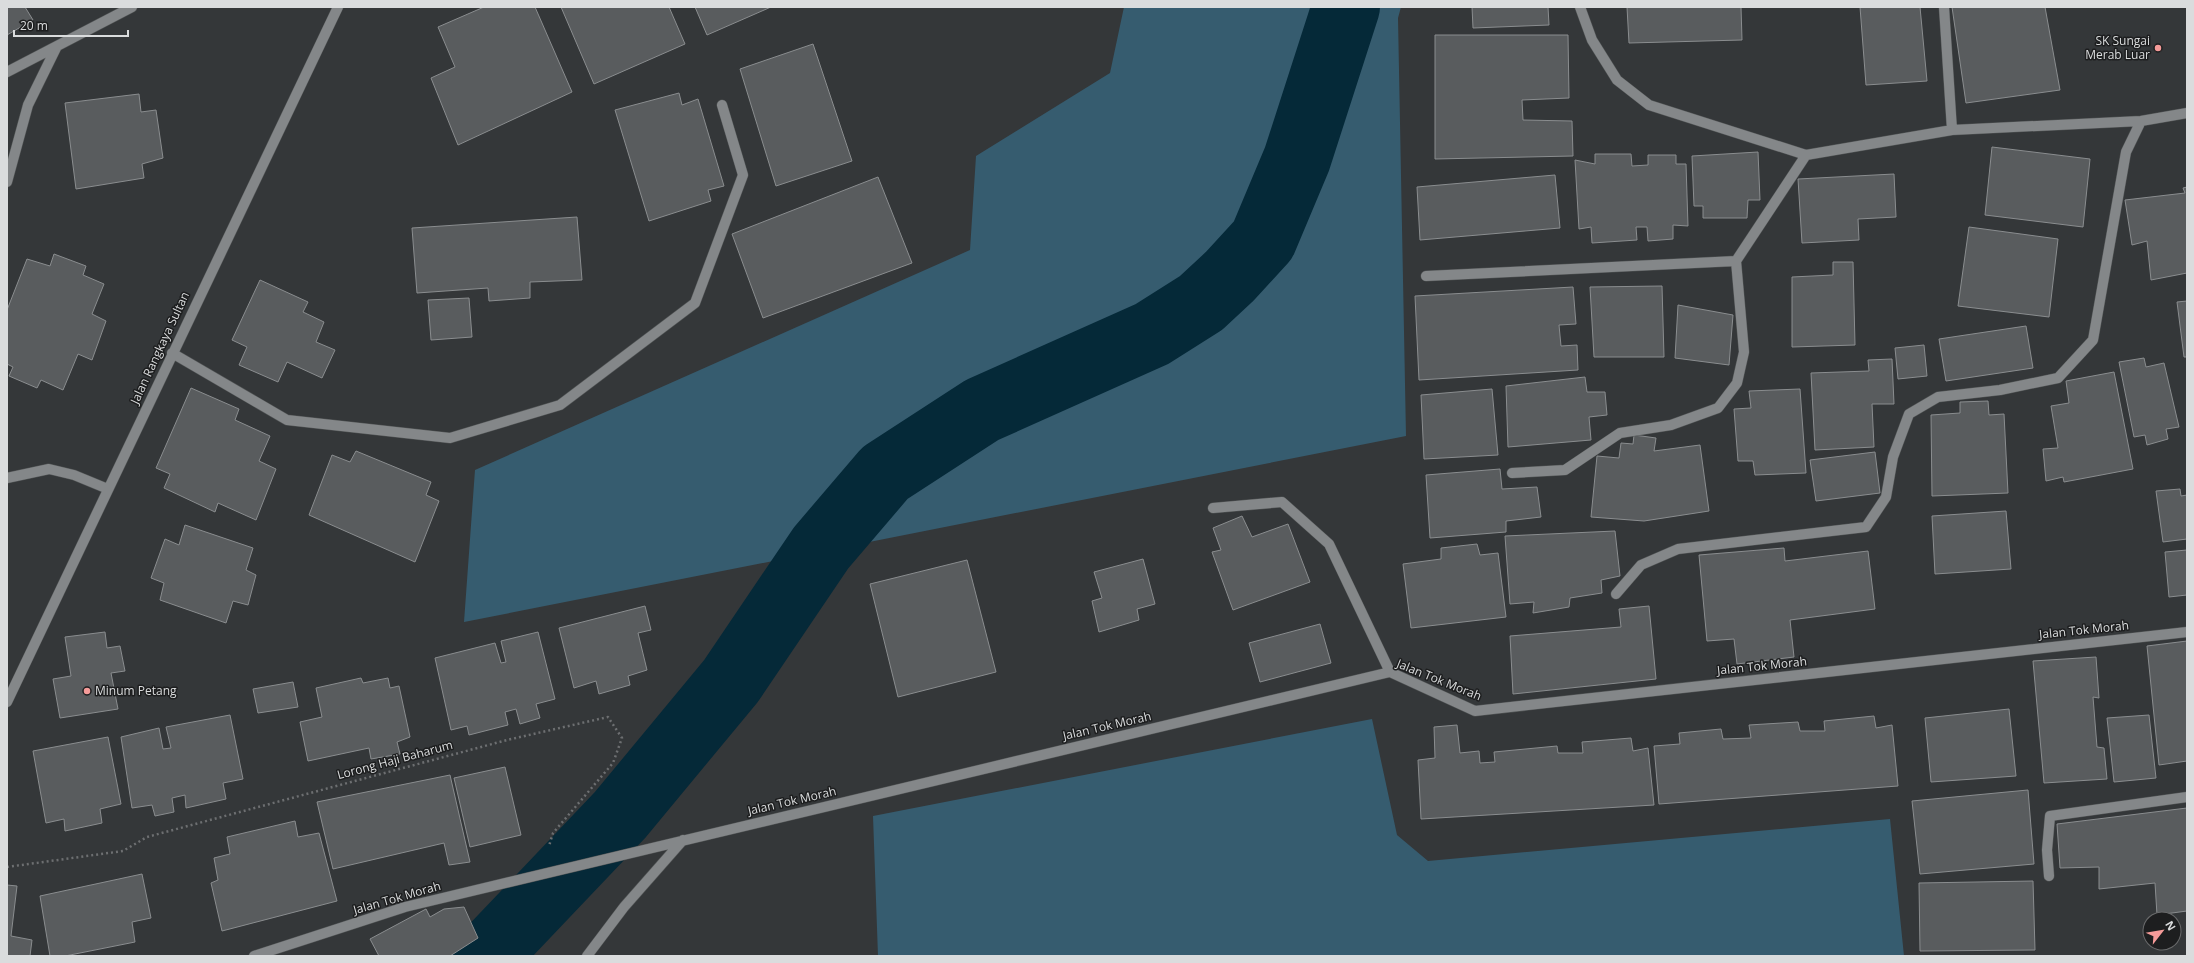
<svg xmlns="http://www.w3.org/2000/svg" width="2194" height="963" viewBox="0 0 2194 963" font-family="'Open Sans',sans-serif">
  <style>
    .green { fill: #365c6f }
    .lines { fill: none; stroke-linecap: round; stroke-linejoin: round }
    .river { stroke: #052938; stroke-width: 68 }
    .building { fill: #595c5e; stroke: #8a8d8f }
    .minor-casing { stroke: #515455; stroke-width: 11 }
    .path { stroke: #6d6f71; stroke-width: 2.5; stroke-dasharray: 2 3; stroke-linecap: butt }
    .minor { stroke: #848789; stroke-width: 10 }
    .poi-dot { fill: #f59b99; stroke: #1d1e1f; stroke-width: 1.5 }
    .labels { text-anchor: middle; stroke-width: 3; stroke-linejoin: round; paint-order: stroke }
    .poi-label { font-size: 12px; fill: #dadcdd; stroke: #1d1e1f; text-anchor: end }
    .street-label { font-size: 12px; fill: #dadcdd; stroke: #1d1e1f }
  </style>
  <rect width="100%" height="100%" fill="#343739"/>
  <!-- green -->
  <path class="green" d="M1124 7H1401L1398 18 1406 436 464 622 475 470 970 250 976 156 1110 73Z
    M1372 719 1397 835 1428 861 1890 819 1904 956H878L873 816Z"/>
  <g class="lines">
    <!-- river -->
    <path class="river" d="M486 956 620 815 731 681 821 548 885 473 982 410 1152 334 1201 303 1230 276 1263 240 1297 159 1346 7"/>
  </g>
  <!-- building -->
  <path class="building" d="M7 7H25L33 20 7 35Z
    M484 7H535L572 92 458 145 431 78 455 67 438 27Z
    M561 7H669L685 44 594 84Z
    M695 7H771L707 35Z
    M1472 7H1548L1549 25 1473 28Z
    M1627 7H1741L1742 40 1629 43Z
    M1860 7H1920L1927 81 1866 85Z
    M1952 7H2045L2060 90 1966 103Z
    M1435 35H1568L1569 98 1522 100 1523 120 1572 121 1573 156 1435 159Z
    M813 44 852 161 776 186 740 69Z
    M679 93 682 105 698 99 724 186 708 190 711 201 649 221 615 110Z
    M139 94 141 112 156 110 163 158 142 164 144 178 76 189 65 103Z
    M1992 147 2090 159 2083 227 1985 215Z
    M1758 152 1760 200H1748L1747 218H1703V206H1694L1692 156Z
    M1595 154H1631L1632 166 1648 165V155H1676V164H1686L1688 226 1673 225V239L1648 241 1647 227H1636L1637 240 1592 243 1591 227 1579 229 1575 160 1595 164Z
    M1894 174 1896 217 1858 219 1859 240 1802 243 1798 179Z
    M1555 175 1560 228 1420 240 1417 187Z
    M878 177 912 263 763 318 732 234Z
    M2187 187V273L2151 280 2147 241 2132 245 2125 200 2185 193 2183 188Z
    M577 217 582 280 530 282V298L489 301 488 288 417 293 412 228Z
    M1969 227 2058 239 2049 317 1958 306Z
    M54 254 86 266 83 275 104 284 92 314 106 321 92 360 78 354 63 390 41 380 37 388 9 376 13 367 7 364V310L27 259 50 266Z
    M1833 262H1853L1855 345 1792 347V277L1833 275Z
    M260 280 308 302 303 312 324 322 316 342 335 350 322 378 287 362 278 382 239 365 247 347 232 340Z
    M1662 286 1664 357H1594L1590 287Z
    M1573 287 1576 324 1559 325 1561 346 1577 345 1578 370 1419 380 1415 296Z
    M469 298 472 337 431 340 428 300Z
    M2187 301V357H2184L2177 302Z
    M1678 305 1733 315 1729 365 1675 358Z
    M2026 326 2033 368 1946 381 1939 339Z
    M1924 345 1927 376 1898 379 1895 348Z
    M2144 358 2146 367 2164 363 2179 427 2166 429 2168 439 2147 445 2145 435 2134 437 2119 362Z
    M1892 359 1894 404H1872L1874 447 1815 450 1811 373 1869 371 1868 360Z
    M2114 372 2133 469 2064 482 2063 477 2046 481 2043 449 2058 448 2051 406 2069 403 2066 381Z
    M1585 377 1587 392H1605L1607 415 1589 417 1591 440 1508 447 1506 386Z
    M191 388 239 409 235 420 270 436 259 461 276 469 256 520 218 503 215 512 164 488 170 474 156 468Z
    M1492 389 1498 455 1424 459 1421 395Z
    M1800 389 1806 473 1755 475 1753 461H1738L1734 409 1751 408 1749 391Z
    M1988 401 1989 415 2004 414 2008 493 1932 496 1931 415 1960 413V402Z
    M1634 435 1656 438 1654 451 1700 445 1709 511 1644 521 1591 517 1597 456 1619 458 1621 443 1633 444Z
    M356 451 431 482 426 495 439 501 415 562 309 515 332 455 350 462Z
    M1875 452 1880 493 1816 501 1810 460Z
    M1500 469 1502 489 1537 487 1541 517 1506 521V532L1430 538 1426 475Z
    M2180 489 2181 496 2187 495V539L2163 542 2156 491Z
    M2006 511 2011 569 1935 574 1932 516Z
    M1242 516 1252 537 1288 524 1310 582 1233 610 1212 552 1221 550 1213 528Z
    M185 525 253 548 246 570 256 575 248 605 233 601 226 623 160 600 164 583 151 578 165 539 179 545Z
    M1615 531 1620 576 1601 580 1602 593 1570 598 1569 607 1533 613 1534 602 1510 604 1505 536Z
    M1477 544 1480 555 1498 553 1506 617 1411 628 1403 564 1441 559V548Z
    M1784 548 1785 561 1868 551 1875 609 1790 620 1794 657 1737 664 1734 639 1707 641 1699 555Z
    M2187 550V595L2169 597 2165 552Z
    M1143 559 1155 604 1137 609 1139 620 1099 632 1092 601 1102 598 1094 572Z
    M967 560 996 672 898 697 870 584Z
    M645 606 651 630 638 633 647 670 628 676 630 685 599 694 596 681 574 688 559 628Z
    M1649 606 1656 679 1513 694 1510 636 1621 627 1619 609Z
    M1320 624 1331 663 1260 682 1249 643Z
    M105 632 107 648 120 646 125 671 111 673 118 709 60 718 53 679 71 676 65 637Z
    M538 632 555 699 536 704 540 718 520 724 516 709 505 712 508 725 469 735 467 726 451 730 435 658 495 643 501 663 506 662 501 641Z
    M2187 641V761L2159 765 2147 646Z
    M2096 657 2099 698 2093 697 2097 747 2104 748 2107 779 2044 783 2033 661Z
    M361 678 363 683 388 678 390 688 399 686 410 737 397 742 400 754 371 759 369 748 308 761 300 722 322 717 316 688Z
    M293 682 298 707 258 713 253 689Z
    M2009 709 2016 776 1931 782 1925 718Z
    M230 715 243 779 223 783 226 799 186 808 185 795 172 798 174 812 155 816 152 805 132 808 121 737 159 728 163 749 171 748 166 727Z
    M2149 715 2156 778 2114 782 2107 718Z
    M1874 716 1876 728 1892 725 1898 786 1659 804 1654 746 1680 744 1679 733 1721 729 1723 739 1751 738 1749 725 1798 722 1800 731H1825L1824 721Z
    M1457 725 1460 753 1479 751 1480 763 1495 762 1494 752 1557 746 1558 753H1583L1582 742 1631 738 1633 751 1648 748 1654 805 1421 819 1418 760 1435 758 1434 727Z
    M108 737 121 804 100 809 102 823 65 831 64 819 46 823 33 751Z
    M505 767 521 835 470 847 454 778Z
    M450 775 470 862 449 865 444 843 333 869 317 802Z
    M2028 790 2034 864 1920 874 1912 801Z
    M2187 808V911L2157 915 2155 883 2099 889V867L2060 868 2057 824Z
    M295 821 298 837 319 833 337 901 222 931 211 883 218 880 214 858 230 854 227 837Z
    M142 874 151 918 132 922 135 942 65 956H50L40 896Z
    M2033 881 2035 950 1920 951 1919 883Z
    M7 885 17 886 11 936 32 940 30 956H7Z
    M464 907 478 938 450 956H379L370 939 426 909 430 917 444 909Z"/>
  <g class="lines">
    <defs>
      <path id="minor" d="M1580 7 1592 40 1617 80 1649 105 1806 155 1952 130 2141 121 2187 113
        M1944 7 1952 130
        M7 72 132 7
        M7 182 28 105 57 46
        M1426 276 1736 261
        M172 353 287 420 450 438 560 405 695 303 743 175 722 105
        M1512 473 1565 470 1620 433 1671 425 1718 408 1737 383 1744 352 1736 261 1806 155
        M7 478 49 469 74 475 108 489
        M1213 508 1282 502 1329 544 1390 672
        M1616 594 1641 565 1678 549 1866 527 1886 497 1893 457 1909 414 1938 397 2000 390 2058 378 2093 340 2126 152 2141 121
        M7 702 338 7
        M2049 876 2047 850 2050 816 2187 797
        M254 956 405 907 1390 672 1475 711 2187 632
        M587 956 624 907 683 840"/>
    </defs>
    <!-- minor casing -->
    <use href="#minor" class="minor-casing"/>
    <!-- path -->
    <path class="path" d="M7 867 123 851 147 837 507 740 608 717 622 738 613 763 553 833 549 846"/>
    <!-- minor -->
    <use href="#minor" class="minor"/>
  </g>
  <!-- markers -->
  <g class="poi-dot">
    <circle cx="2158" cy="48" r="4"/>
    <circle cx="87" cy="691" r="4"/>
  </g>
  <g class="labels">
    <!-- poi labels -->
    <g class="poi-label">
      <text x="2150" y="45">SK Sungai<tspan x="2150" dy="14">Merab Luar</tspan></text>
      <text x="95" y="695" text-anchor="start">Minum Petang</text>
    </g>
    <!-- street labels -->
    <g class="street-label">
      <text transform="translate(160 348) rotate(-65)" y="4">Jalan Rangkaya Sultan</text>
      <text transform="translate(2084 630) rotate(-6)" y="4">Jalan Tok Morah</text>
      <text transform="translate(1762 666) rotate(-6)" y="4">Jalan Tok Morah</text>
      <text transform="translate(1439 680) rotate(22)" y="4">Jalan Tok Morah</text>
      <text transform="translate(1107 726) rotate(-13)" y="4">Jalan Tok Morah</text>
      <text transform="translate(395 760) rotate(-15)" y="4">Lorong Haji Baharum</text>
      <text transform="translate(792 801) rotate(-13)" y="4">Jalan Tok Morah</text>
      <text transform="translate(397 898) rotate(-16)" y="4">Jalan Tok Morah</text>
    </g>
  </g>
  <!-- border -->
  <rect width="2194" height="963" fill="none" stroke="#dadcdd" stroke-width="16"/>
  <!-- north arrow -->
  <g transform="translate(2162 931) rotate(59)"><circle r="19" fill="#1d1e1f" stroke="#696a6b"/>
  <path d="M0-3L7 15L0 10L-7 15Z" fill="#f59b99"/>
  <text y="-6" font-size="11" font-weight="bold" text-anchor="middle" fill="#dadcdd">N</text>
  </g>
  <!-- scale -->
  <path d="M14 30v6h114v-6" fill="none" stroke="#dadcdd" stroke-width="2"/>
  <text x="20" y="30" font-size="12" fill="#dadcdd" stroke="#1d1e1f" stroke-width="3" paint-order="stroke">20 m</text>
</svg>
